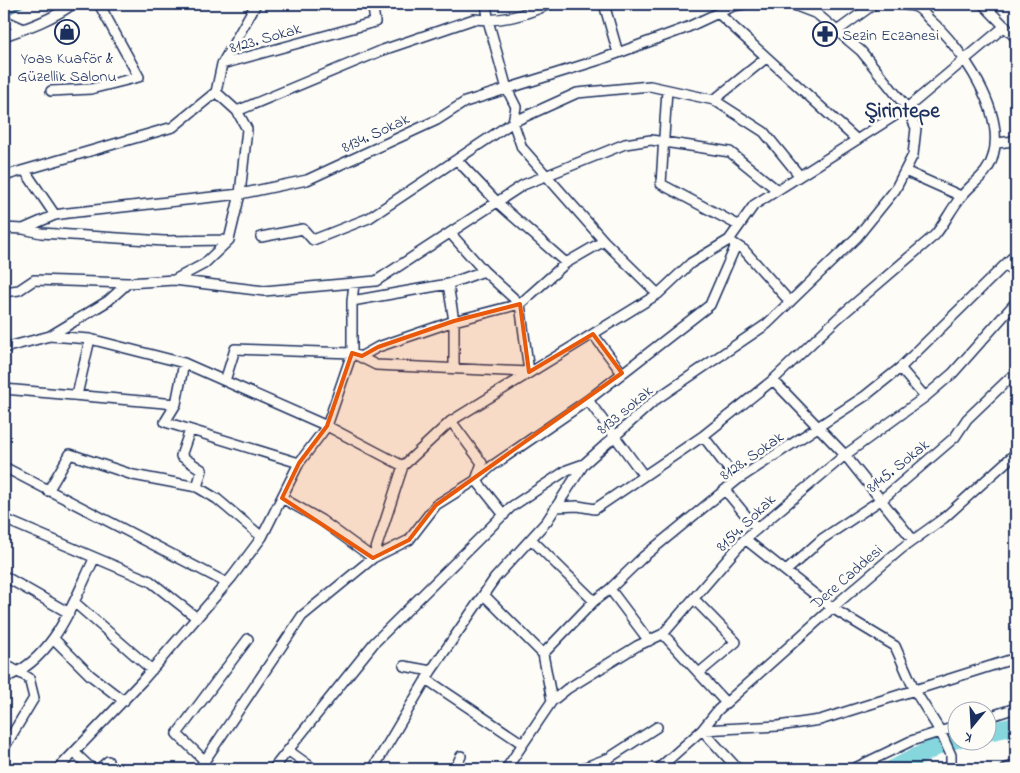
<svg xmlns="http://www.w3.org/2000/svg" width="1020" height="773" viewBox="0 0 1020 773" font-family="'Indie Flower',sans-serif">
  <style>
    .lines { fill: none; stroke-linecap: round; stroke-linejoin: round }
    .stream { stroke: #5b93aa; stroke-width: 3 }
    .river { stroke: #85d6dd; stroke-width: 18 }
    .minor-casing { stroke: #1b2f5e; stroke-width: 12 }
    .minor { stroke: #fdfcf7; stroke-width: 9 }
    .marked { fill: #e8590c; fill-opacity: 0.2; stroke: #e8590c; stroke-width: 4; stroke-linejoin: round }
    .labels { text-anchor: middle; stroke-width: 5; stroke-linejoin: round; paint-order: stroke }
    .poi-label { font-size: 16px; fill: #1b2f5e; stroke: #fdfcf7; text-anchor: start }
    .street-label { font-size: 16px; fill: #1b2f5e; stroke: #fdfcf7 }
    .district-label { font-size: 21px; font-weight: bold; fill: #1b2f5e; stroke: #fdfcf7 }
  </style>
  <rect width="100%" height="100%" fill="#fdfcf7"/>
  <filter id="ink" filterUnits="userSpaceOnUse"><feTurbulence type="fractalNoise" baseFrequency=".02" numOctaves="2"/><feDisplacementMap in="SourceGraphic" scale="10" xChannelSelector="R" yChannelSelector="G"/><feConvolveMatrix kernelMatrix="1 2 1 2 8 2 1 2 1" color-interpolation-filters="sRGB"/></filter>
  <g filter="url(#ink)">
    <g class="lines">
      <!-- stream -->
      <path class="stream" d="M11 12 25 4"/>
      <!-- river -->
      <path class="river" d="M988 732 1016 726
        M949 741 958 739
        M893 769 940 745"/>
      <defs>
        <path id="minor" d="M486 4 489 24 507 89 516 107 513 122 522 148 604 241 658 294
          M604 4 618 53
          M983 4 1016 38
          M718 13 857 140
          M4 20 24 29
          M837 31 874 4
          M4 36C27 28 53 19 73 4
          M222 64 375 22 373 8 387 4
          M667 90 661 184 738 225
          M51 91 91 89 139 77 99 4
          M714 100 766 58
          M237 111 383 50 474 19C503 22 524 15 550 4
          M996 143 1015 141 1016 136
          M457 160 498 203 566 263
          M25 171 55 215
          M905 171 961 196
          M4 176 173 127 216 92
          M4 228 23 229 55 215 68 213 240 194 307 180 437 120 465 102 599 60 686 28 733 6 744 4
          M23 229 41 233 164 241 229 240
          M261 237 303 229 313 240 369 218 513 122 577 93 650 86 714 100 764 132 799 175
          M733 243 744 250 790 302
          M1007 265 1016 276
          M174 280 264 291 376 281 523 185 625 144 651 140 730 152 777 190
          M448 284 454 321V368
          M4 292 19 290 34 280 128 283
          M352 301 448 284 484 271
          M593 334 622 373
          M50 336 108 301 128 283 174 280 204 264 229 240 240 194 247 129 237 111 216 92 222 64 256 4
          M4 348 50 336 90 339 184 363 327 426 352 353V301L354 284
          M362 356 378 347 454 321 520 304 566 263 604 241
          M184 363 176 404 165 422 299 463
          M900 368 925 397
          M773 380 845 455 913 540
          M225 381 235 349 352 353 376 365 529 372 520 304 484 271 451 234
          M4 389 176 404
          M77 395 90 339
          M588 400 644 476
          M190 430 181 456 202 470 197 487
          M703 436 737 480
          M4 467 227 583
          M48 491 70 454 133 475 197 487 217 499 262 537
          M726 491 757 529
          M282 498 321 520 373 558 409 540 436 505 476 480 482 463 451 421
          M556 507 578 506 595 509 703 436 773 380 837 319 935 235C945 223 951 209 961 197 972 182 988 176 993 156 1006 112 961 47 930 20 926 16 921 9 916 7 911 5 903 5 897 4
          M504 515 476 480 492 466 588 400 710 305 736 245
          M4 519 150 581 197 618
          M745 539 832 608 895 646 915 691 940 731 951 755V769
          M532 540 594 601
          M786 571 822 539 885 497 955 437 967 419 1016 372
          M4 576 69 613
          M610 589 649 641
          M484 595 543 654
          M694 599 736 642 699 673
          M74 602 152 670
          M663 634 726 703
          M54 639 90 675 124 701
          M4 664 29 678 34 698 4 748
          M404 666 431 671
          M4 678C54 660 73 603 94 559
          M426 679 523 744
          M552 701 543 654 594 601 610 589 643 557 737 480 865 396 900 368 1016 254
          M988 717 1016 708
          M702 730 778 726 820 720 1016 658
          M702 730 738 769
          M289 751 314 769
          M75 753 92 769
          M205 761 177 734 248 639
          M58 769 142 681 232 577 262 537 299 463 327 426 403 466
          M99 769 108 761
          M199 769 302 616 373 558 403 466 451 421 658 294 691 263 729 240 754 205 907 108 1005 26
          M273 769 374 643 511 507 567 470 584 464
          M373 769 431 671 495 578 547 521 584 464 655 400 767 324 857 237 895 190 913 155 916 128 907 108 861 51 817 14 791 4
          M455 769 461 756
          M506 769 552 701 567 689 637 646 663 634 745 539 845 455 925 397 953 373 1016 302
          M580 769 609 758 657 727
          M658 769 702 730 718 710 832 608 901 549 944 518 1016 453
          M853 769 911 741 958 726
          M1005 769 1016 765"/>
      </defs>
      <!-- minor casing -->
      <use href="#minor" class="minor-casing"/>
      <!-- minor -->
      <use href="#minor" class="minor"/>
    </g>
  </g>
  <!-- marked area -->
  <path class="marked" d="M520 304 529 372 593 334 622 373 436 505 409 540 373 558 282 498 299 463 327 426 352 353 362 356 378 347 454 321Z"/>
  <!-- icons -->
  <defs>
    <symbol id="shop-ring" viewBox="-11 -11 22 22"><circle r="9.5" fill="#fdfcf7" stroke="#1b2f5e" stroke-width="1.5"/><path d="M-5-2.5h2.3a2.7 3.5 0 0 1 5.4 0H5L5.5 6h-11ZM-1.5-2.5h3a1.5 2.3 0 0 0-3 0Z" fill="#1b2f5e"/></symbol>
    <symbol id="pharmacy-ring" viewBox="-11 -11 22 22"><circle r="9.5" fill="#fdfcf7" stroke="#1b2f5e" stroke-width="1.5"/><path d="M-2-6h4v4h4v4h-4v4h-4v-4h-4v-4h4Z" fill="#1b2f5e"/></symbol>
  </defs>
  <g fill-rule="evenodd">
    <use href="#shop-ring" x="53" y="18" width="28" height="28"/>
    <use href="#pharmacy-ring" x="811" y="20" width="28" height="28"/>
  </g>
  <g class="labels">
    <!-- poi labels -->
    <g class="poi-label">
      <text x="842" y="40">Sezin Eczanesi</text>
      <text x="67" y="63" text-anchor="middle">Yoas Kuaför &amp;<tspan x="67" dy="18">Güzellik Salonu</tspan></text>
    </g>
    <!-- street labels -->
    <g class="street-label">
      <text transform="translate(265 37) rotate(-16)" y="6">8123. Sokak</text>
      <text transform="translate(375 132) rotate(-25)" y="6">8134. Sokak</text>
      <text transform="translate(624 409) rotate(-40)" y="6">8133 sokak</text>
      <text transform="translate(751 455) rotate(-35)" y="6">8128. Sokak</text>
      <text transform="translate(897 465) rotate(-39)" y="6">8145. Sokak</text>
      <text transform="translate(745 522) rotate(-44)" y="6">8154. Sokak</text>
      <text transform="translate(846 576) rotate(-41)" y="6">Dere Caddesi</text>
    </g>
    <!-- district labels -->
    <g class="district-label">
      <text x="902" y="117">Şirintepe</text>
    </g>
  </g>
  <!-- margin -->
  <rect width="1020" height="773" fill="none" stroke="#fdfcf7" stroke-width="20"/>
  <rect x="10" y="10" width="1000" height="753" fill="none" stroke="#1b2f5e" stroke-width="2" filter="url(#ink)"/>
  <!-- north arrow -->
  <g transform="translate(972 726) rotate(198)"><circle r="24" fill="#fdfcf7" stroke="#a3aaba"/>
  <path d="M0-4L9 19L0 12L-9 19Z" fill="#1b2f5e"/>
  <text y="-8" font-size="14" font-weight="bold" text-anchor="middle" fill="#1b2f5e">K</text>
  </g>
</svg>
